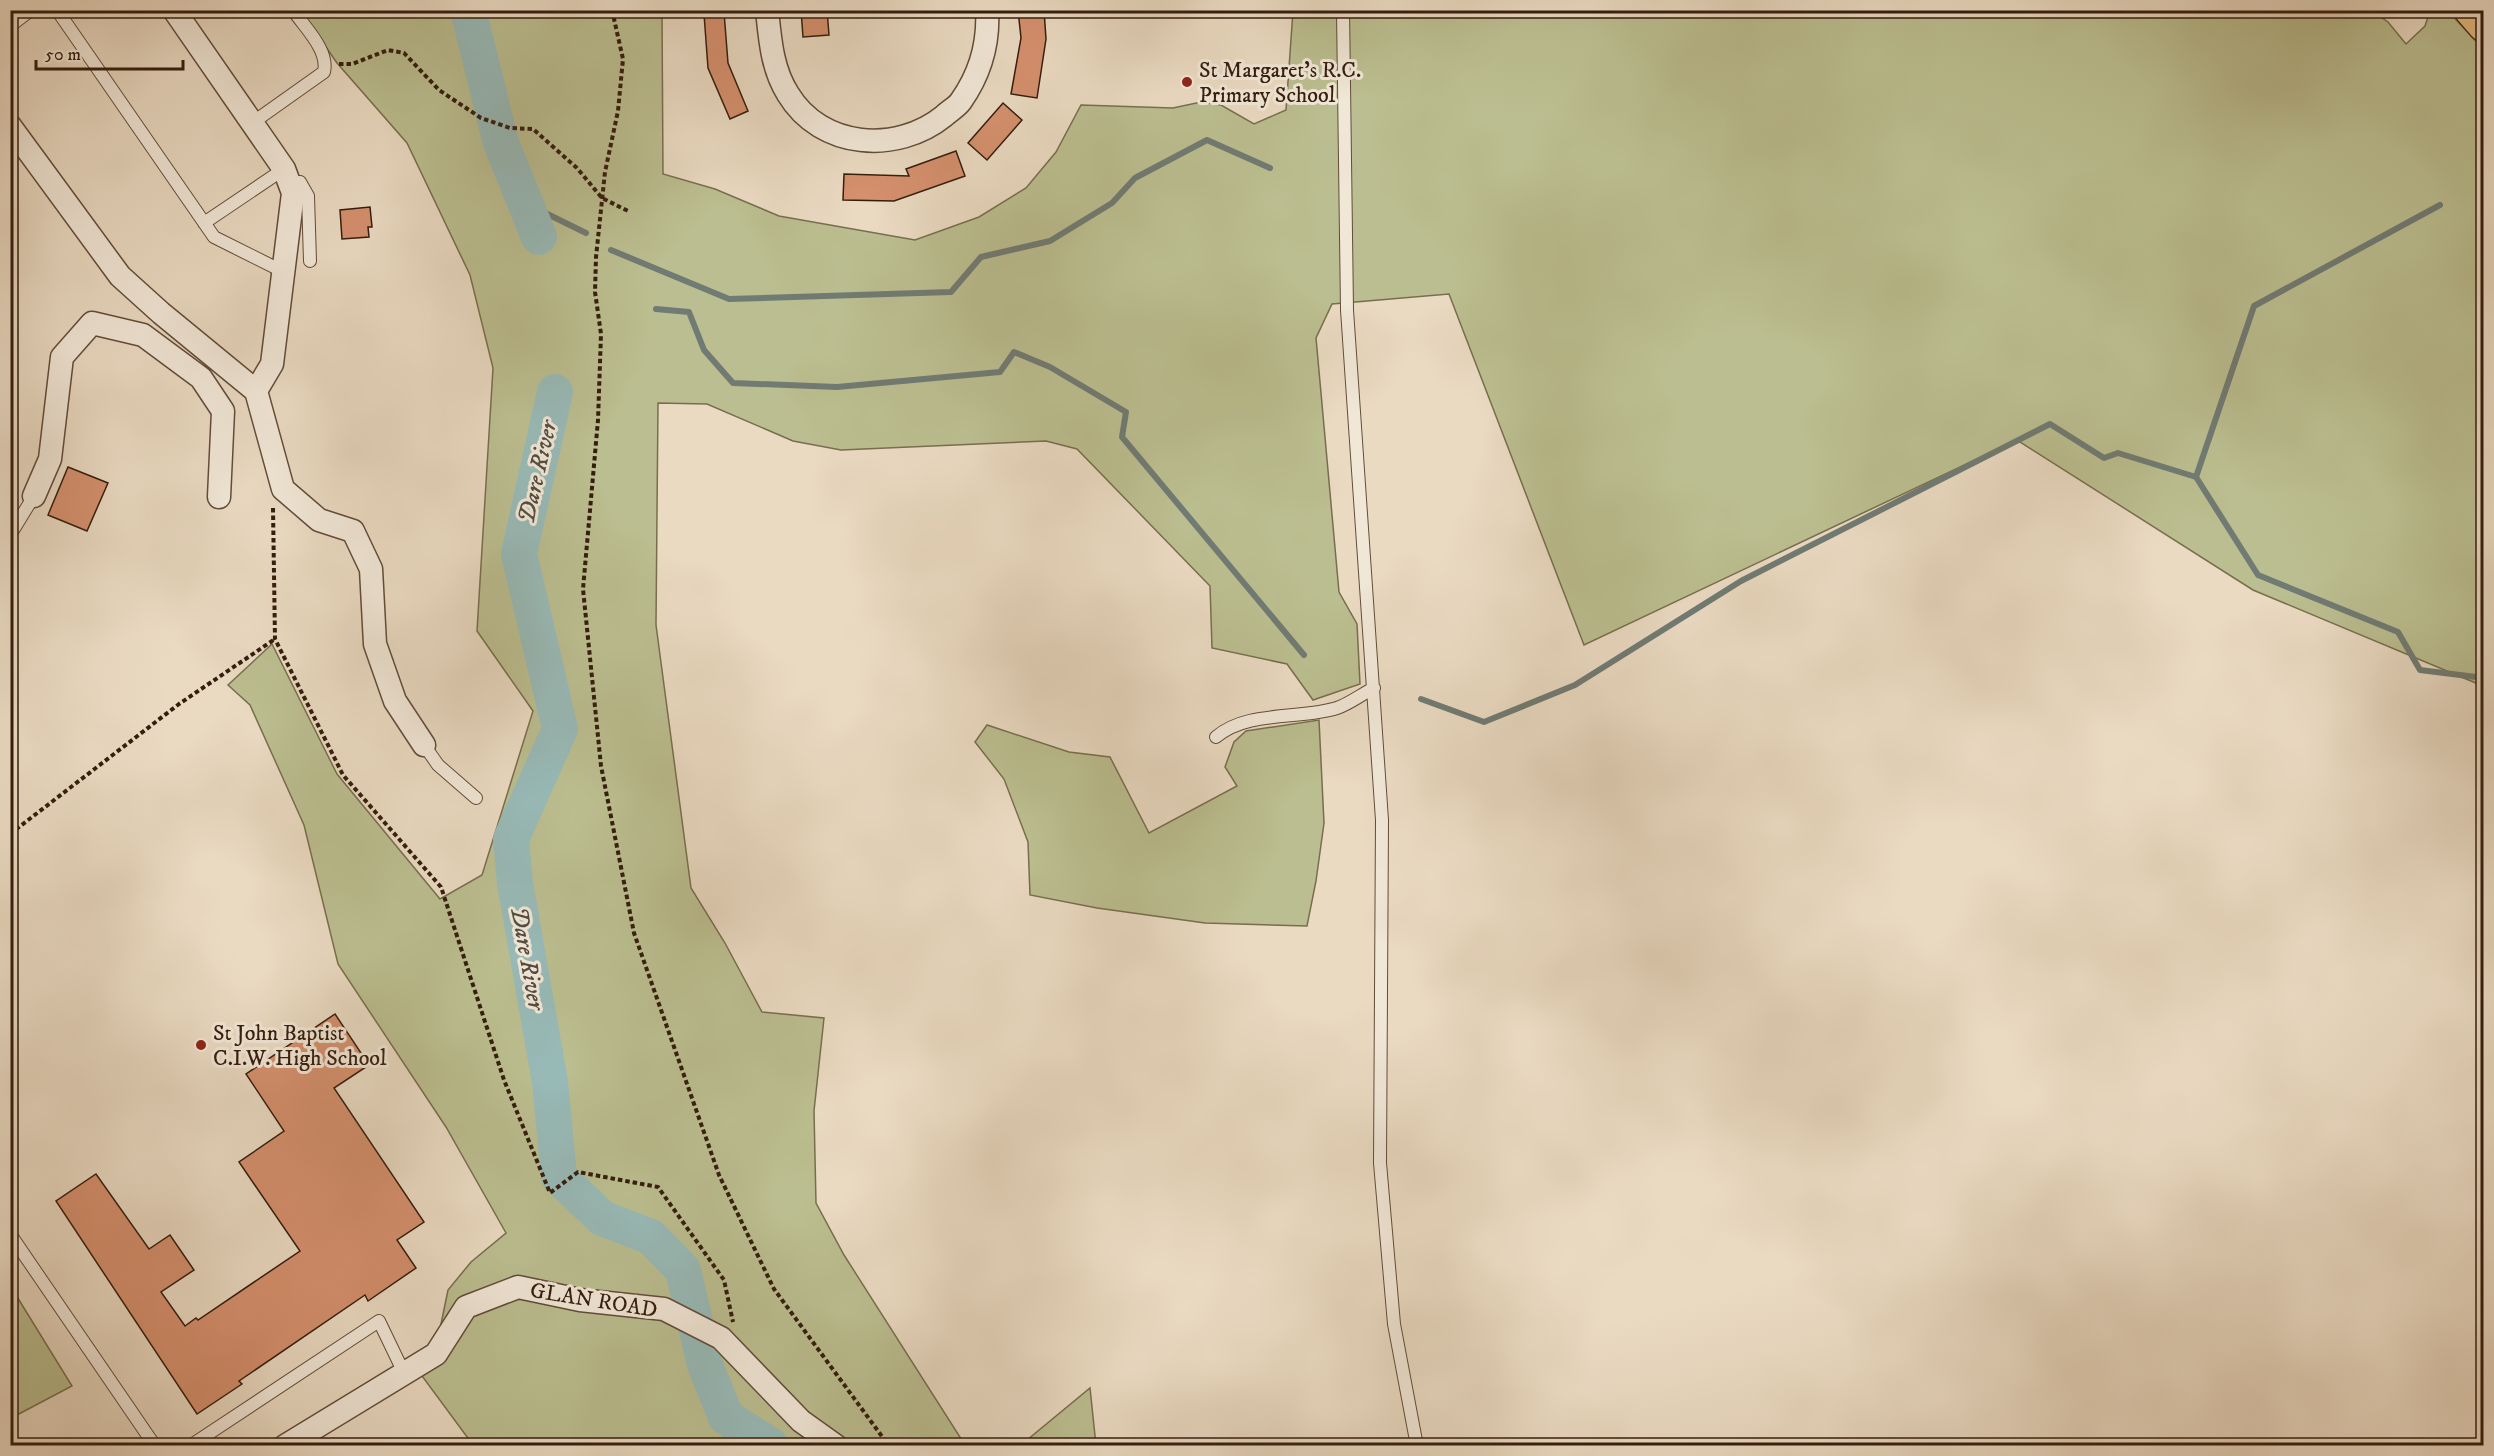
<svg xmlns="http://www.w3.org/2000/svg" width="2494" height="1456" viewBox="0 0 2494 1456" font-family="'IM FELL DW Pica',serif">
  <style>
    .green { fill: #bbbe90; stroke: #786e4e; stroke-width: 1.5 }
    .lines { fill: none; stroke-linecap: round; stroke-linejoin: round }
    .stream { stroke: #707b73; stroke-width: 6 }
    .river { stroke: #98bab7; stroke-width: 36 }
    .building { fill: #d5906e; stroke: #341d0d; stroke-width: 1.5 }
    .lane-casing { stroke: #624c3a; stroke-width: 14 }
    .street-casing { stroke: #624c3a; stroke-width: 25 }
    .primary-casing { stroke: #341d0d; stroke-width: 35 }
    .path { stroke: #341d0d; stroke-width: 4; stroke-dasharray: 4.5 3; stroke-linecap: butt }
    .lane { stroke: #f1e7d7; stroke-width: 12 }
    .street { stroke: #f1e7d7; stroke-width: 22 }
    .primary { stroke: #e5bd81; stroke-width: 33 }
    .poi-dot { fill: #8f2418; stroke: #f1e7d7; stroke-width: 2 }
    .labels { text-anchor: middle; stroke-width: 6; stroke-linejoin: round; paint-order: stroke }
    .poi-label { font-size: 22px; fill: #341d0d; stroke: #f1e7d7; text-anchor: start }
    .street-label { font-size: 22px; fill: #341d0d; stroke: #f1e7d7 }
    .water-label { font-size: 24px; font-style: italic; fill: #524c40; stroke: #f1e7d7 }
  </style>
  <rect width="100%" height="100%" fill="#eadac2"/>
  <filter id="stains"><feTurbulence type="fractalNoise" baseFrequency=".00333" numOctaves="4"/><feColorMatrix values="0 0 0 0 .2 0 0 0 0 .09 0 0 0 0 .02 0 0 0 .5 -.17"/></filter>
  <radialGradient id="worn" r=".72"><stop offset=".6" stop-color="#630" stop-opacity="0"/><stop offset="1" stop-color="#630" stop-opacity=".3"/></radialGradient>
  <!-- green -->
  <path class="green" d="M2370 10 2388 22 2406 44 2425 26 2430 11 2447 10 2483 49V686L2253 590 2017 440 1584 645 1449 294 1332 304 1316 338 1339 592 1357 624 1360 684 1313 700 1287 664 1212 648 1210 586 1077 449 1046 441 841 450 793 441 707 404 658 403 656 625 691 888 725 943 762 1012 824 1018 814 1111 816 1203 844 1255 965 1445H473L422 1376 440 1329 448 1290 471 1262 506 1233 446 1127 338 964 304 825 250 705 228 685 272 644 337 774 440 899 482 875 533 711 477 631 493 368 470 275 407 143 337 63 301 11H662L663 174 715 189 779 216 915 240 979 217 1026 188 1056 152 1081 105 1173 108 1201 102 1221 105 1254 124 1286 110 1293 11Z
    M1319 720 1324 823 1316 881 1307 926 1205 923 1097 908 1030 895 1028 842 1004 779 975 742 987 725 1069 752 1110 757 1149 833 1237 786 1225 767 1234 742 1246 731Z
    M11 1287 72 1386 15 1416 10 1412Z
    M1090 1388 1096 1445H1021Z"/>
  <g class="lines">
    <!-- stream -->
    <path class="stream" d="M525 203 586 233
      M611 250 729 299 951 292 981 257 1050 241 1112 203 1135 178 1207 140 1270 168
      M656 309 689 312 704 350 733 383 837 387 1000 372 1014 352 1050 367 1126 412 1122 437 1304 655
      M2196 477 2254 306 2440 205
      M1421 699 1484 722 1575 685 1741 581 2050 424 2104 458 2118 453 2196 477 2258 575 2398 632 2420 670 2484 678"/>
    <!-- river -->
    <path class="river" d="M468 10 501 143 539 237
      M555 392 519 554 560 729 511 839 515 883 550 1082 559 1177 602 1218 651 1237 683 1270 705 1365 726 1417 771 1446"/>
  </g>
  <!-- building -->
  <path class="building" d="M801 10H827L829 35 803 37Z
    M1018 10H1044L1046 39 1037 98 1011 94 1021 38Z
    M724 12 728 63 748 111 730 119 708 68 704 14Z
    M1003 103 1022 120 987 160 968 143Z
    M956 151 965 176 894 201 843 200 844 174 909 176 906 169Z
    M370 207 372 227H368L369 237 342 239 340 210Z
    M68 467 108 483 87 531 48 515Z
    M335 1014 369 1065 334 1088 424 1222 397 1240 416 1268 368 1301 365 1295 239 1381 242 1384 197 1414 56 1201 96 1174 149 1249 170 1235 194 1270 161 1292 185 1326 196 1318 198 1320 300 1251 239 1162 284 1131 246 1074Z"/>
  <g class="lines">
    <defs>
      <path id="lane" d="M57 10 214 237 284 272
        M1343 10 1347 310 1382 820 1380 1163 1394 1324 1417 1446
        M10 26 31 10
        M252 123 324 72C329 50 305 28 293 10
        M290 183 300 182 308 196 310 261
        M204 223 284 169
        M10 535 34 496
        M1216 737C1248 710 1298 720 1337 708 1349 704 1362 694 1374 688
        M424 745 438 765 476 798
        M10 1234 155 1446
        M190 1446 379 1321 404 1373"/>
      <path id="street" d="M174 10 284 169 293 193 272 364 256 391
        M767 10C770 39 772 69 788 94 821 149 897 154 944 116 949 111 957 107 961 101 980 74 989 43 987 10
        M10 126 120 276 161 313 256 391 283 489 319 520 353 531 371 569 375 644 395 701 424 745
        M34 496 50 459 62 357 92 323 143 335 201 378 223 411 219 497
        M285 1446 436 1354 466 1307 518 1287 580 1300 664 1309 721 1338 801 1421 836 1446"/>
      <path id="primary" d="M2471 10 2484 25"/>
    </defs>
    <!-- lane casing -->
    <use href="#lane" class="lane-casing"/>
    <!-- street casing -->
    <use href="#street" class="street-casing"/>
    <!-- primary casing -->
    <use href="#primary" class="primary-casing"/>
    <!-- path -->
    <path class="path" d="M612 10 623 59 618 111 605 172 596 257 595 292 601 334 598 420 583 589 601 766 634 933 719 1175 774 1289 889 1446
      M339 64H352L388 50 404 53 439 90 481 118 510 128 533 129 577 168 602 198 630 212
      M273 508 275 639 343 775 441 887 504 1080 550 1193 578 1172 658 1187 724 1280 733 1322
      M10 834 179 704 275 639"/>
    <!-- lane -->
    <use href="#lane" class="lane"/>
    <!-- street -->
    <use href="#street" class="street"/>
    <!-- primary -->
    <use href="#primary" class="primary"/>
  </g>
  <!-- markers -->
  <g class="poi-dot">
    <circle cx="1187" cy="82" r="6"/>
    <circle cx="201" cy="1045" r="6"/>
  </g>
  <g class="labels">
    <!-- poi labels -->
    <g class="poi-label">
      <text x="1199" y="77">St Margaret's R.C.<tspan x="1199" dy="25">Primary School</tspan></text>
      <text x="213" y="1040">St John Baptist<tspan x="213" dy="25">C.I.W. High School</tspan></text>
    </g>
    <!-- street labels -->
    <g class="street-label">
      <text transform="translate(594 1299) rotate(9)" y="8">GLAN ROAD</text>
    </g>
    <!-- water labels -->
    <g class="water-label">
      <text transform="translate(537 472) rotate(-77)" y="8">Dare River</text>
      <text transform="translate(528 958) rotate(80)" y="8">Dare River</text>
    </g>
  </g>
  <!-- margin -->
  <rect width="2494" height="1456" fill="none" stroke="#eadac2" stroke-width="36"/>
  <rect x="12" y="12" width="2470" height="1432" fill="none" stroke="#341d0d" stroke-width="3"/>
  <rect x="18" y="18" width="2458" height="1420" fill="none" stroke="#341d0d" stroke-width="1.5"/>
  <!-- scale -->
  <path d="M36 60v9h147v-9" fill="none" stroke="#341d0d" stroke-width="3"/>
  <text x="45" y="60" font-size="18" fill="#341d0d" stroke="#f1e7d7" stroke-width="4.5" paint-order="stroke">50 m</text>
  <rect width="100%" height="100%" filter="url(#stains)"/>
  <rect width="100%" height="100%" fill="url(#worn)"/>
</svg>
